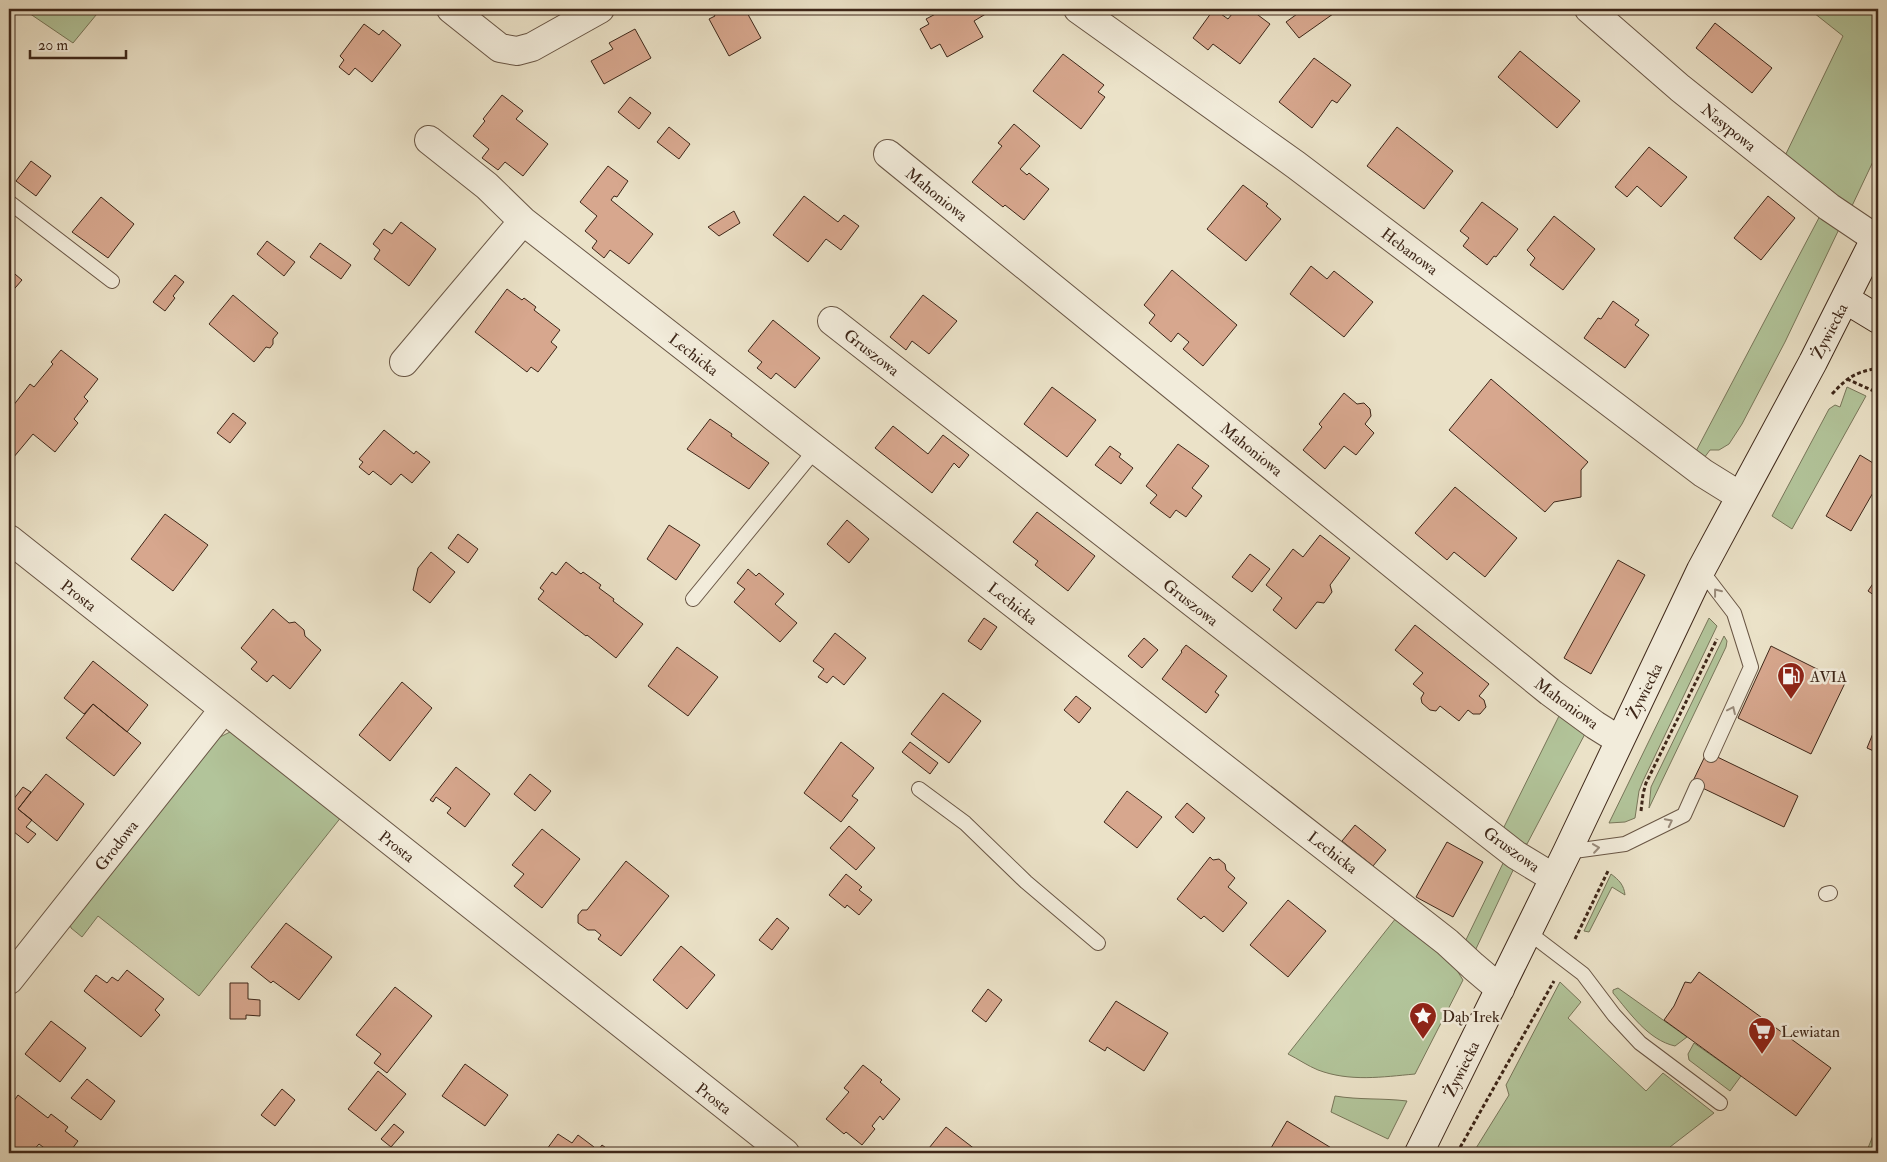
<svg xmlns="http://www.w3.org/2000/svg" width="1887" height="1162" viewBox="0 0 1887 1162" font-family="'IM FELL Double Pica',serif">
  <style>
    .green { fill: #b2c49a; stroke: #78765a }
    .building { fill: #d7a78e; stroke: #3e2719 }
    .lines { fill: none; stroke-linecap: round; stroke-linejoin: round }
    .lane-casing { stroke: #695645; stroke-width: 16 }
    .street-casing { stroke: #695645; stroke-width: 30 }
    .secondary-casing { stroke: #3e2719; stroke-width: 30 }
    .path { stroke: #3e2719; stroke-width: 3; stroke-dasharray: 4 2.5; stroke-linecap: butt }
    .lane { stroke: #f2ecdb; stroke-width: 14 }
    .street { stroke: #f2ecdb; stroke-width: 28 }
    .secondary { stroke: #f2ecdb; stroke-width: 28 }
    .oneway { stroke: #988a7a }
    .labels { text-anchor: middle; stroke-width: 5; stroke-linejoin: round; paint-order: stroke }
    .street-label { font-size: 16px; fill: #3e2719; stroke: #f2ecdb }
    .poi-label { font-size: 16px; fill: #3e2719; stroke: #f2ecdb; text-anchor: start }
  </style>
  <rect width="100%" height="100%" fill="#ebe2c8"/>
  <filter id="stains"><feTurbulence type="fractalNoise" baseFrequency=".004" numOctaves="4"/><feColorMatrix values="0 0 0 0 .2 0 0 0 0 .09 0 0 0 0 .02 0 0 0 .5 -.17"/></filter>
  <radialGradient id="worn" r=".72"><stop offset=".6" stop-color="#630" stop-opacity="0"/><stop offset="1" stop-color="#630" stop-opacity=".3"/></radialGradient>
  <!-- green -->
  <path class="green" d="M23 9H101L73 43Z
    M1809 9H1878V151L1851 208 1783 160 1843 36Z
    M1822 212 1841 225 1785 342 1742 424 1729 444 1719 450H1710L1704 458 1695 453Z
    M1847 387 1866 396 1792 529 1772 516 1829 409 1835 405 1840 407Z
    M1709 618 1717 626 1643 781 1639 791 1635 818 1625 822 1609 823Z
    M1724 636 1727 641 1726 647 1649 808 1651 787Z
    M1561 712 1586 732 1527 844 1521 845 1501 833Z
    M230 732 239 733 342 816 199 996 98 916 82 937 71 928 69 919 218 738Z
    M1507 855 1516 864 1474 953 1463 946Z
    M1611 874C1619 880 1624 885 1625 895L1612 887 1589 932 1584 931Z
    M1400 913 1448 956 1463 980 1415 1074C1382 1077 1350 1082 1318 1070 1308 1066 1298 1059 1288 1054Z
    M1560 982 1581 1002 1568 1018 1646 1091 1663 1073 1714 1113 1670 1147 1679 1153H1473L1509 1095 1506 1085Z
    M1618 988 1687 1037 1675 1046C1648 1040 1630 1013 1613 993V990Z
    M1694 1043 1741 1076 1730 1091 1689 1060 1688 1054Z
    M1335 1096C1359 1100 1383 1098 1407 1101L1388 1139 1331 1112Z
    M1878 1123V1153H1866Z"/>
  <!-- building -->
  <path class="building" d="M711 9H745L761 38 729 56 709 19 715 16Z
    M945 9H987L989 12 974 21 983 37 947 57 940 44 931 49 920 29 929 24 926 19Z
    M1214 9 1228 19 1236 9H1250L1270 24 1240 64 1213 44 1208 50 1193 38Z
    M1304 9H1340L1299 38 1286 22Z
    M1715 23 1772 68 1752 93 1696 48Z
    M364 24 379 35 383 30 401 45 372 82 355 68 349 75 339 67 344 60 340 56Z
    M635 29 651 58 604 84 591 61 613 49 609 43Z
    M1520 51 1580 101 1557 128 1498 77Z
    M1063 54 1104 85 1098 92 1105 97 1081 129 1033 91Z
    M1314 58 1351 85 1337 103 1332 100 1312 128 1279 102Z
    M502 95 523 111 516 119 548 144 523 176 505 162 498 170 482 158 489 149 473 136 485 121 483 119Z
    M630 97 651 113 639 129 618 112Z
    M1014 124 1040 146 1020 169 1027 175 1029 173 1049 189 1024 220 1005 205 1003 207 972 182 1002 146 998 143Z
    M669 127 690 144 679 159 657 142Z
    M1397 127 1453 171 1424 209 1367 166Z
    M1649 147 1687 177 1661 207 1637 186 1627 197 1615 187Z
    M31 161 51 176 36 196 16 181Z
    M608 166 628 181 617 197 614 196 611 200 653 234 629 264 610 250 604 258 592 248 597 241 585 231 597 216 580 202Z
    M1243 185 1268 204 1266 206 1281 219 1246 261 1207 229Z
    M804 196 838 222 844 215 859 226 841 250 826 239 808 262 773 235Z
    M1768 196 1795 218 1761 260 1734 238Z
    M101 197 134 224 108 258 72 232Z
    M1482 202 1518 229 1496 257 1494 256 1487 265 1463 246 1469 238 1460 231Z
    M734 211 740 223 719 236 708 227Z
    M1554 216 1595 249 1563 290 1530 265 1535 258 1527 250Z
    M401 222 436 249 409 286 374 259 380 250 373 244 384 229 392 234Z
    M267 241 295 262 284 276 257 254Z
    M320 243 351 265 341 279 310 257Z
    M1311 266 1327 279 1334 271 1373 302 1344 337 1290 294Z
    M9 269 22 280 9 295Z
    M1172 270 1237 325 1203 366 1183 349 1189 342 1178 333 1171 342 1149 323 1155 315 1144 305Z
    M175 275 184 282 173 296 175 298 165 311 153 302Z
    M507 289 522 300 524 298 536 307 534 310 560 330 551 342 557 347 538 372 531 367 527 372 475 332Z
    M233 295 278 333 273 339V344L270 348 266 347 254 362 209 324Z
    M923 295 957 321 929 354 912 341 906 350 890 337Z
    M1613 301 1639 320 1635 325 1649 335 1625 368 1584 338 1598 318 1601 319Z
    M773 320 820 358 795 388 776 373 771 379 757 368 762 362 748 351Z
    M61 350 98 379 84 397 88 401 74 419 78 423 55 452 33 434 13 458 9 454V411L30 384 34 387 53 364 51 362Z
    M1491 379 1588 462 1581 470V497L1554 502 1545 512 1449 430Z
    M1052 387 1096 420 1067 457 1024 424Z
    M1344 393 1357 404 1364 403 1370 409 1371 416 1365 424 1374 433 1356 455 1344 446 1325 469 1303 450 1322 427 1319 424Z
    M233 413 246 423 230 443 217 433Z
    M710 419 732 434 731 436 769 463 749 489 687 449Z
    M893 426 928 454 943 435 969 455 959 468 954 463 932 493 875 448Z
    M384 430 414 454 416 451 430 462 412 483 401 474 391 485 373 471 369 475 359 467 363 462 359 459Z
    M1178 444 1209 466 1192 488 1202 496 1186 517 1176 510 1170 518 1150 503 1157 495 1146 486Z
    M1110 446 1121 454 1119 457 1133 468 1121 484 1095 465Z
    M1860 455 1878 466V484L1851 531 1826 516Z
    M1455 487 1517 538 1485 577 1454 552 1447 560 1415 533Z
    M1037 512 1095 556 1068 591 1035 565 1038 561 1013 542Z
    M165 514 208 545 173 591 131 559Z
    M847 520 869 539 849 563 827 544Z
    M669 525 700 545 676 580 647 559Z
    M458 534 478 549 468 563 448 548Z
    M1320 535 1350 558 1330 585 1332 592 1324 603 1317 602 1296 629 1273 610 1282 598 1266 585 1293 549 1303 557Z
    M431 552 455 572 430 603 413 590 418 568Z
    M1250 554 1270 569 1252 592 1232 577Z
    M1618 560 1645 575 1591 674 1564 658Z
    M566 562 581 574 583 572 601 585 599 588 614 599 613 601 643 624 616 658 587 635 586 636 538 599 544 591 540 588 552 572 556 575Z
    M748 569 756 576 759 573 784 594 775 604 797 623 780 642 734 602 745 589 737 583Z
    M1878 576V598L1868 591Z
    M273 609 289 623 295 622 304 630 305 636 321 650 290 689 273 675 267 682 251 669 257 662 241 648Z
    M984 618 997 627 981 650 968 641Z
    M1415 625 1489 684 1479 696 1484 700 1486 707 1480 714H1473L1468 710 1459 721 1440 706 1436 711 1430 710 1422 703 1421 698 1424 693 1413 684 1423 673 1395 650Z
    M835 633 866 658 844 685 833 676 827 683 818 677 824 669 813 661Z
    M1144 638 1158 650 1142 668 1128 656Z
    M1186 645 1227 676 1215 692 1219 695 1206 713 1162 679 1182 652 1181 651Z
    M1771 646 1845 683 1811 754 1738 718Z
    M677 647 718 677 688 716 648 686Z
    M93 661 148 705 127 732 93 704 84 714 64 698Z
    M402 682 432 708 390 761 359 735Z
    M943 693 981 721 949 763 911 734Z
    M1076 696 1091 708 1079 723 1064 710Z
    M93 704 141 743 114 776 66 738Z
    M1878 721V753L1867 748Z
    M841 742 874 768 852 796 858 800 841 822 804 793Z
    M910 742 938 763 930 774 902 752Z
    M1707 752 1798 796 1784 827 1692 783Z
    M456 767 490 794 465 827 447 813 451 808 436 797 433 802 430 800Z
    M46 774 84 804 57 841 18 809Z
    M530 774 551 791 535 811 514 794Z
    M23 787 31 792 18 809 32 820 26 827 36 834 28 843 9 828V805Z
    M1127 791 1162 817 1137 848 1104 822Z
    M1187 803 1205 818 1193 833 1175 817Z
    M1355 825 1386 850 1373 866 1342 841Z
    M849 826 875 848 856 870 830 848Z
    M542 829 580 859 542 908 514 886 524 874 512 865Z
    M1447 842 1483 862 1453 917 1416 897Z
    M1210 857 1213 860 1219 859 1225 864 1226 870 1235 878 1228 887 1247 903 1223 932 1204 916 1201 919 1177 899Z
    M626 861 669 896 621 956 598 939 601 935 595 930H588L578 923V915L582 910H587Z
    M846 874 862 887 859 890 872 900 859 915 847 905 845 908 829 895Z
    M1288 900 1326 931 1288 977 1250 945Z
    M777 918 789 928 772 950 759 940Z
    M286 923 332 957 299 1000 273 981 271 983 251 967Z
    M681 946 715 975 687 1009 653 980Z
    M127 970 164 999 155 1010 160 1015 141 1037 84 991 96 975 107 983 112 977 118 981Z
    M1699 972 1831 1068 1796 1116 1664 1020 1674 1006 1685 982 1691 983Z
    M230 983H248V999L260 1000V1016L246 1015V1019H230Z
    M395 987 432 1016 387 1073 374 1063 381 1054 356 1035Z
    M988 989 1002 1000 986 1022 972 1011Z
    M1116 1001 1168 1033 1144 1071 1107 1047 1105 1051 1089 1041Z
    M51 1021 86 1048 60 1082 25 1054Z
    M465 1064 508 1095 485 1126 442 1096Z
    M863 1065 882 1080 880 1082 900 1099 883 1120 880 1116 872 1126 875 1129 862 1145 846 1132 844 1134 826 1119 849 1092 844 1088Z
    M378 1071 406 1094 376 1131 348 1109Z
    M87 1079 115 1101 101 1120 71 1098Z
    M282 1089 295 1100 275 1126 261 1115Z
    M18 1095 48 1118 51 1114 68 1127 65 1131 78 1141 69 1153H51L39 1144 31 1153H18L9 1146V1108Z
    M1287 1121 1333 1149 1330 1153H1268Z
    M394 1124 404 1132 391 1147 381 1139Z
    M946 1127 980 1153H925Z
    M558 1134 572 1143 578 1135 594 1147 592 1150 596 1153 602 1145 613 1153H544Z"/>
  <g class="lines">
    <defs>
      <path id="lane" d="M9 202 112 281
        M1701 570 1734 613 1751 667 1711 755
        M693 599 816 449
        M919 789 965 823 1026 882 1098 943
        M1567 852 1625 844 1684 815 1697 786
        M1826 894 1830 893
        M1528 932 1583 974 1614 1015 1640 1043 1720 1103"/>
      <path id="street" d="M451 9 500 48 517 51 532 47 600 9
        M1078 9 1296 165 1703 473 1740 496
        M1589 9 1680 88 1829 207 1875 238
        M429 140 487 186 523 221 1447 942 1473 966 1500 989
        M888 154 1550 692 1595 725 1619 740
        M832 321 1516 855 1554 878
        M404 362 523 221
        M9 539 785 1153
        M9 980 224 709"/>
      <path id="secondary" d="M1845 299 1878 319
        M1419 1153 1567 852 1701 570 1813 362 1878 233"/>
    </defs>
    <!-- lane casing -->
    <use href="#lane" class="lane-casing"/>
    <!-- street casing -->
    <use href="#street" class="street-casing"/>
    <!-- secondary casing -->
    <use href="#secondary" class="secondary-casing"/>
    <!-- path -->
    <path class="path" d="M1847 379 1878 393
      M1832 394C1849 376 1854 373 1878 368
      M1641 811 1643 794 1646 783 1717 639
      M1575 939 1608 871
      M1457 1153 1554 981"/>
    <!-- lane -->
    <use href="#lane" class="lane"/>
    <!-- street -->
    <use href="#street" class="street"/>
    <!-- secondary -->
    <use href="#secondary" class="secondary"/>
  </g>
  <!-- one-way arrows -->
  <defs><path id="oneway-chevron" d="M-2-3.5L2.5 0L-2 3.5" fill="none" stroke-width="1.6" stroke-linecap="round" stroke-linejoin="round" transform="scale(1.25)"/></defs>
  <g class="oneway">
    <use href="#oneway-chevron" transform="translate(1717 592) rotate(-128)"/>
    <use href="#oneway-chevron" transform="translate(1732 710) rotate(-65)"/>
    <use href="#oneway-chevron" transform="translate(1669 822) rotate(-27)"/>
    <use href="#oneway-chevron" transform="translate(1596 848) rotate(-8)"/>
  </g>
  <!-- icons -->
  <defs>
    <symbol id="fuel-pin" viewBox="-11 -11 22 30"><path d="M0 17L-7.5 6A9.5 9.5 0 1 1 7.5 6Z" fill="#8f2418" stroke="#f2ecdb"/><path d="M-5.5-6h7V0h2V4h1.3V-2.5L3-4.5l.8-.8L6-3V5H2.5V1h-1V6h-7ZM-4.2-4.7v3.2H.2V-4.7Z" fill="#fff"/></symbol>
    <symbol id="sight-pin" viewBox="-11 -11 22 30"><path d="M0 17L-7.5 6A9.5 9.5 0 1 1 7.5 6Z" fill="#8f2418" stroke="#f2ecdb"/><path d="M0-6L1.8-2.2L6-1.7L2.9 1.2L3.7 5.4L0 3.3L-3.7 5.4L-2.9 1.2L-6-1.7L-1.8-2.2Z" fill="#fff"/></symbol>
    <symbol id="supermarket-pin" viewBox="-11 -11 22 30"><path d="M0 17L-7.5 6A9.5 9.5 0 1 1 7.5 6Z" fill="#8f2418" stroke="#f2ecdb"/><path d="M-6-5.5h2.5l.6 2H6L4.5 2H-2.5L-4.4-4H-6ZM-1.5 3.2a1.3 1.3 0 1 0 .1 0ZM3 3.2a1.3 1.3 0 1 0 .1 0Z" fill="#fff"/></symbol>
  </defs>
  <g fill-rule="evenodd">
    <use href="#fuel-pin" x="1775" y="660" width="32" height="43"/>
    <use href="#sight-pin" x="1407" y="1000" width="32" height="43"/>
    <use href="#supermarket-pin" x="1746" y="1015" width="32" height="43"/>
  </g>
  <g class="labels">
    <!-- street labels -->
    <g class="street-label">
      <text transform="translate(1729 127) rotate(39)" y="6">Nasypowa</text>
      <text transform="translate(937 194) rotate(39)" y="6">Mahoniowa</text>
      <text transform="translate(1410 251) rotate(37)" y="6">Hebanowa</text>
      <text transform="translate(1829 331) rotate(-63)" y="6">Żywiecka</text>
      <text transform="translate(872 352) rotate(38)" y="6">Gruszowa</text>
      <text transform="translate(694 354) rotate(38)" y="6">Lechicka</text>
      <text transform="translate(1252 449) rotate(39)" y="6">Mahoniowa</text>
      <text transform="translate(79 595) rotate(38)" y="6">Prosta</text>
      <text transform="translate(1191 602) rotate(38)" y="6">Gruszowa</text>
      <text transform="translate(1013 603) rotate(38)" y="6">Lechicka</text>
      <text transform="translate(1644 691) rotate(-64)" y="6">Żywiecka</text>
      <text transform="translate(1567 703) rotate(36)" y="6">Mahoniowa</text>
      <text transform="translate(116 845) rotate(-52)" y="6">Grodowa</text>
      <text transform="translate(397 846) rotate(38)" y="6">Prosta</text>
      <text transform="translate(1512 849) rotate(36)" y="6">Gruszowa</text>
      <text transform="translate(1333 852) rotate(38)" y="6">Lechicka</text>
      <text transform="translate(1461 1069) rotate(-64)" y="6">Żywiecka</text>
      <text transform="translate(714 1098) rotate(38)" y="6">Prosta</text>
    </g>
    <!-- poi labels -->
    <g class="poi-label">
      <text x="1810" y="682">AVIA</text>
      <text x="1442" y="1022">Dąb Irek</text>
      <text x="1781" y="1037">Lewiatan</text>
    </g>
  </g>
  <!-- margin -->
  <rect width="1887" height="1162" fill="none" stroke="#ebe2c8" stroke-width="30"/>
  <rect x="10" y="10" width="1867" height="1142" fill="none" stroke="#3e2719" stroke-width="2.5"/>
  <rect x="15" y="15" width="1857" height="1132" fill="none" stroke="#3e2719"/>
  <!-- scale -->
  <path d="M30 50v8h96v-8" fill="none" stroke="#3e2719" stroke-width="2.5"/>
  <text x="38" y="50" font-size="15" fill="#3e2719" stroke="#f2ecdb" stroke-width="4" paint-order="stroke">20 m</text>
  <rect width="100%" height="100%" filter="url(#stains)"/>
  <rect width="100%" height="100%" fill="url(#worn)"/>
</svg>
